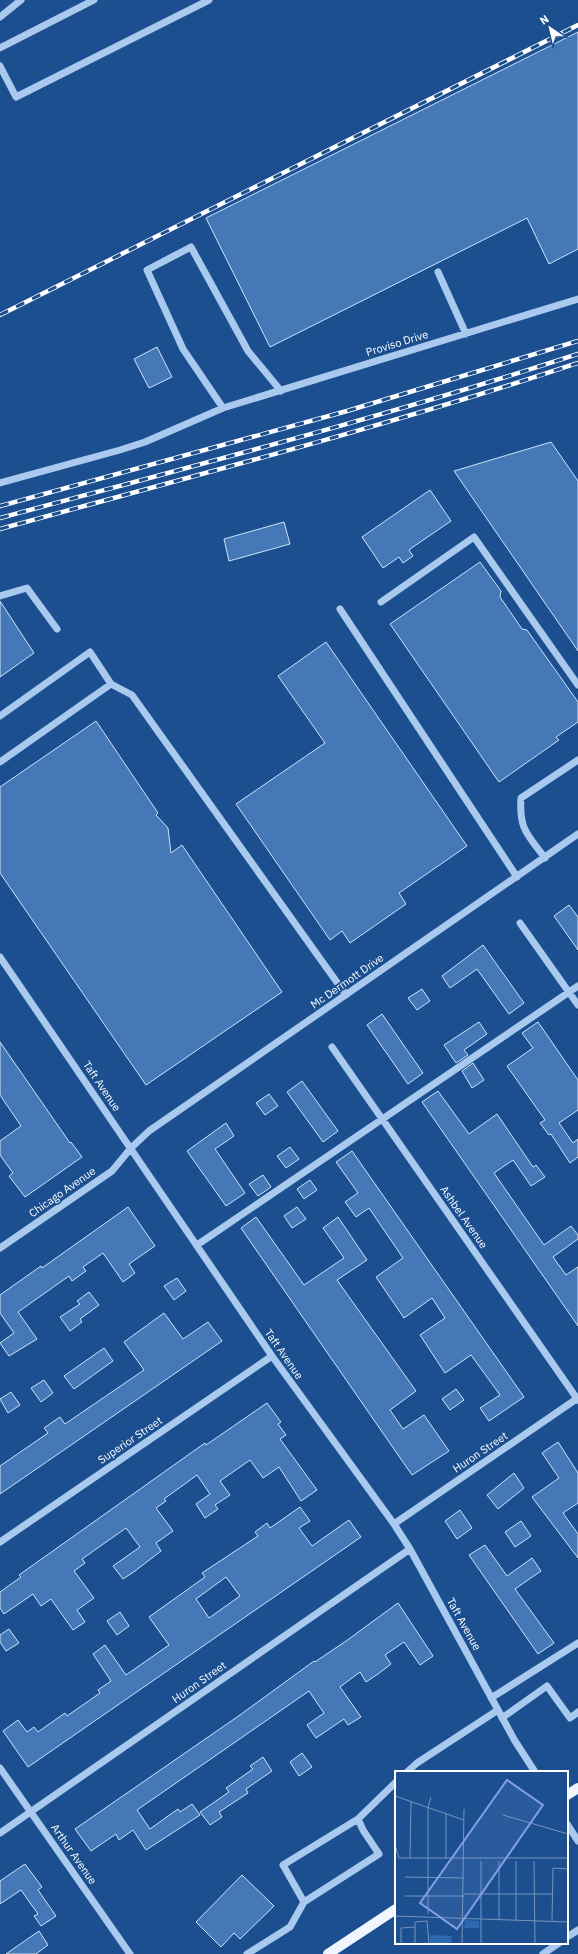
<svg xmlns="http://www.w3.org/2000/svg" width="578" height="1954" viewBox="0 0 578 1954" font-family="'IBM Plex Sans',sans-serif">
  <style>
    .building { fill: #4478b7; stroke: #cfe3fa; fill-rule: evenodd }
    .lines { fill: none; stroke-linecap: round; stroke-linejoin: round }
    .minor { stroke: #a9c9ee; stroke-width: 7 }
    .major { stroke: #f0f6ff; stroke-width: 10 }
    .rail-casing { stroke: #fff; stroke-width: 4.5 }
    .rail { stroke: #1b4f8f; stroke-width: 3; stroke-dasharray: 9; stroke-linecap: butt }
    .labels { text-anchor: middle; stroke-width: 3.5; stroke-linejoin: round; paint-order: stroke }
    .street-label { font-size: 11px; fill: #fff; stroke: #1b4f8f }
    .inset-road { fill: none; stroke: #7695bc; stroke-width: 1 }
    .view { fill: #839eea; fill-opacity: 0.15; stroke: #839eea; stroke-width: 2 }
    .inset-edge { fill: none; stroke: #fff; stroke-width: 2 }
  </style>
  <rect width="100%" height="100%" fill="#1b4f8f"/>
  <!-- building -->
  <path class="building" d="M578 32V249L549 264 527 218 270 347 206 218Z
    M157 347 172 377 149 388 134 359Z
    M551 442 578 481V651L454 471Z
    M430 490 451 521 413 547 409 550 413 556 403 563 399 557 383 568 362 537Z
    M284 522 290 544 229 561 224 539Z
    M480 562 501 591 500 597 522 629 527 630 578 702V722L556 737 559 740 499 782 390 624Z
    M0 601 34 653 0 677Z
    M326 642 467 846 399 893 406 904 350 943 342 931 330 940 236 804 325 743 278 676Z
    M96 721 158 813 156 815 168 828 171 853 182 845 282 992 146 1085 0 873V787Z
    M569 905 578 917V950L554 916Z
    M483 945 524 1003 509 1014 477 969 450 988 442 976Z
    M422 989 430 1001 417 1010 408 998Z
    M382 1014 423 1073 408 1084 367 1025Z
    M479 1022 487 1034 464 1050 468 1055 456 1063 444 1045Z
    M538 1022 578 1080V1110L559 1123 573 1143 578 1139V1157L570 1163 551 1134 549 1135 540 1123 545 1120 507 1066 533 1048 522 1033Z
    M0 1042 70 1143 71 1142 82 1157 25 1197 9 1176 13 1173 0 1155V1141L21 1126 0 1095Z
    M473 1063 484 1080 472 1088 462 1071Z
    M302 1081 338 1131 323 1142 287 1092Z
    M438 1091 469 1134 497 1114 533 1167 536 1165 545 1177 531 1186 513 1160 494 1173 544 1245 571 1226 578 1235V1239L553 1257 566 1275 578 1267V1326L422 1102Z
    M269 1094 278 1106 265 1115 256 1103Z
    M226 1123 234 1136 215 1149 245 1193 226 1206 187 1151Z
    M290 1147 299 1159 286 1168 277 1156Z
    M352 1151 524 1397 489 1421 480 1408 500 1395 471 1355 445 1373 420 1335 445 1318 432 1298 404 1318 376 1277 403 1258 369 1208 356 1217 345 1202 358 1193 336 1162Z
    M263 1175 271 1187 258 1196 249 1184Z
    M310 1180 317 1190 304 1199 297 1189Z
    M128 1207 155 1246 129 1264 135 1273 123 1282 103 1253 83 1267 86 1271 72 1281 69 1276 18 1312 37 1339 9 1356 0 1343 14 1333 0 1313V1295L41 1266 42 1268Z
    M297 1207 306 1219 292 1228 284 1216Z
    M256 1217 304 1285 344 1258 323 1228 338 1217 367 1260 337 1280 416 1391 390 1410 403 1429 424 1415 449 1451 412 1475 241 1228Z
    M177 1278 186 1291 174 1300 164 1286Z
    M89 1292 99 1305 80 1319 82 1322 70 1331 60 1317 80 1304 77 1301Z
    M164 1313 183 1339 208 1322 222 1341 0 1494V1466L48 1433 44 1428 60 1417 65 1424 144 1370 124 1342Z
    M104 1348 113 1361 74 1389 64 1376Z
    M44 1380 53 1393 41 1402 31 1388Z
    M456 1389 464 1400 450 1410 442 1399Z
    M11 1392 20 1405 8 1413 0 1399Z
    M267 1403 281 1422 278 1424 286 1435 280 1439 317 1490 301 1501 279 1467 263 1478 250 1460 220 1481 230 1495 215 1505 218 1509 205 1518 196 1504 210 1494 197 1475 164 1499 166 1501 156 1508 173 1531 156 1543 161 1551 135 1571 123 1579 113 1566 140 1547 126 1528 82 1559 85 1563 74 1571 94 1598 77 1610 85 1622 73 1630 51 1599 41 1606 33 1594 4 1614 0 1608V1592L21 1577 19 1575 205 1443 206 1445Z
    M558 1442 578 1473V1503L563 1513 578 1534V1558L532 1497 559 1478 542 1453Z
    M514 1473 524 1488 498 1509 487 1495Z
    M300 1507 310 1521 299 1528 312 1546 349 1520 361 1537 28 1767 3 1731 18 1720 27 1732 34 1727 38 1732 65 1713 67 1716 100 1693 98 1690 111 1681 93 1654 105 1645 126 1675 169 1645 149 1617 205 1577 202 1573 258 1536 255 1532 267 1523 270 1528ZM226 1577 240 1596 209 1618 196 1599Z
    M460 1510 472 1528 457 1539 445 1521Z
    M521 1521 531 1536 515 1547 505 1532Z
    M485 1545 507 1576 532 1558 541 1571 515 1589 554 1643 538 1654 469 1555Z
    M398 1603 433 1656 420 1665 404 1642 385 1655 391 1664 378 1674 366 1682 360 1672 340 1687 361 1717 348 1725 344 1719 316 1738 307 1725 324 1713 309 1691 137 1810 150 1829 178 1809 180 1812 192 1804 200 1815 146 1850 133 1830 119 1840 116 1834 91 1851 75 1829 240 1715 314 1661 315 1662 346 1641Z
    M120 1612 129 1626 117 1635 107 1621Z
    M9 1629 19 1643 6 1651 0 1642V1635Z
    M302 1753 312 1767 299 1776 290 1762Z
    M263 1757 272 1771 246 1789 248 1793 219 1812 222 1817 210 1825 200 1812 229 1792 226 1788 253 1769 250 1766Z
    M25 1864 42 1887 38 1890 56 1916 41 1926 34 1916 38 1914 21 1890 0 1904V1881Z
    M242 1875 274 1906 240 1939 234 1933 221 1947 196 1922Z
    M39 1931 48 1945 36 1954H6Z"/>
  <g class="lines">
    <!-- minor -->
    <path class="minor" d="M0 17 21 0
      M0 48 94 0
      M0 66 16 97 209 0
      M438 272 466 334
      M223 408 183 349 147 270 191 247 248 351 281 391
      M0 483 120 450 145 442 223 408 578 299
      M0 596 27 588 57 629
      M381 602 474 537 578 685
      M340 609 517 877
      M0 716 90 652 111 684
      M0 762 111 684 132 695 346 995
      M545 858C527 834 519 829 521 798L578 760
      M520 923 578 1005
      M0 957 272 1356 394 1524 410 1549 515 1741 535 1772
      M332 1047 578 1400
      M197 1245 578 986
      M0 1248 112 1171 131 1148 149 1131 578 834
      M394 1524 578 1398
      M0 1542 272 1356
      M491 1698 578 1643
      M502 1718 547 1686 570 1718 578 1712
      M0 1768 130 1954
      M407 1772 417 1763 498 1710
      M567 1824 578 1841
      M0 1833 410 1549
      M304 1902 283 1865 358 1819
      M567 1937 578 1930
      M247 1954 290 1927 304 1902 379 1854 363 1830 358 1819 396 1782
      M543 1954 559 1943"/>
    <!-- major -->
    <path class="major" d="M567 1795 578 1788
      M328 1954 396 1909"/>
    <defs>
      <path id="rail" d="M0 315 578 25
        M0 506 347 411 578 341
        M0 518C193 466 388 416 578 354
        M0 529C193 476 388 426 578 363"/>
    </defs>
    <!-- rail casing -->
    <use href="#rail" class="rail-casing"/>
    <!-- rail -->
    <use href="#rail" class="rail"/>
  </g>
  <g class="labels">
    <!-- street labels -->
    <g class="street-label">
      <text transform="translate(397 343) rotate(-17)" y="4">Proviso Drive</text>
      <text transform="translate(347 981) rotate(-35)" y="4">Mc Dermott Drive</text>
      <text transform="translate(102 1086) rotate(56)" y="4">Taft Avenue</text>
      <text transform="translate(62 1192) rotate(-35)" y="4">Chicago Avenue</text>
      <text transform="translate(464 1217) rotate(55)" y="4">Ashbel Avenue</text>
      <text transform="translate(284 1354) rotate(55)" y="4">Taft Avenue</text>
      <text transform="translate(130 1440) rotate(-34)" y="4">Superior Street</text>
      <text transform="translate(480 1452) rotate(-34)" y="4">Huron Street</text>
      <text transform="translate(464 1624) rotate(61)" y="4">Taft Avenue</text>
      <text transform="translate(199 1682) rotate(-35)" y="4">Huron Street</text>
      <text transform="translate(74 1854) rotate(55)" y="4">Arthur Avenue</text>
    </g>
  </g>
  <!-- overview -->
  <g transform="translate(395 1771)">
    <rect width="173" height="173" fill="#1b4f8f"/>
    <path d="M70 149 84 150V157H69ZM35 164 57 165 56 173H35Z" fill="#2e69ad"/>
    <path class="inset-road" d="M0 25 69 49M108 44 173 63M0 74 4 87H173M15 87 16 30M51 88V43M104 90V149M139 90 140 173M10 106 69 107M0 112V133M69 123H158M10 125H69M33 143V36L36 26M0 145 173 151M121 150V90M157 151 158 97 173 98M6 173V157L20 156M20 173V151L32 150 34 173M67 173 69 38M86 173V90"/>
    <path class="view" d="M112 9 148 34 62 158 25 132Z"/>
    <rect width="173" height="173" class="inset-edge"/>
  </g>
  <!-- north arrow -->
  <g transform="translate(550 28) rotate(325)" stroke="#1b4f8f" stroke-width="3" paint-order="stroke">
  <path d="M0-3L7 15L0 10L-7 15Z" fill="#ffffff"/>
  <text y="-6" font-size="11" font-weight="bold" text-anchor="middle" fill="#ffffff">N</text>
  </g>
</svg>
